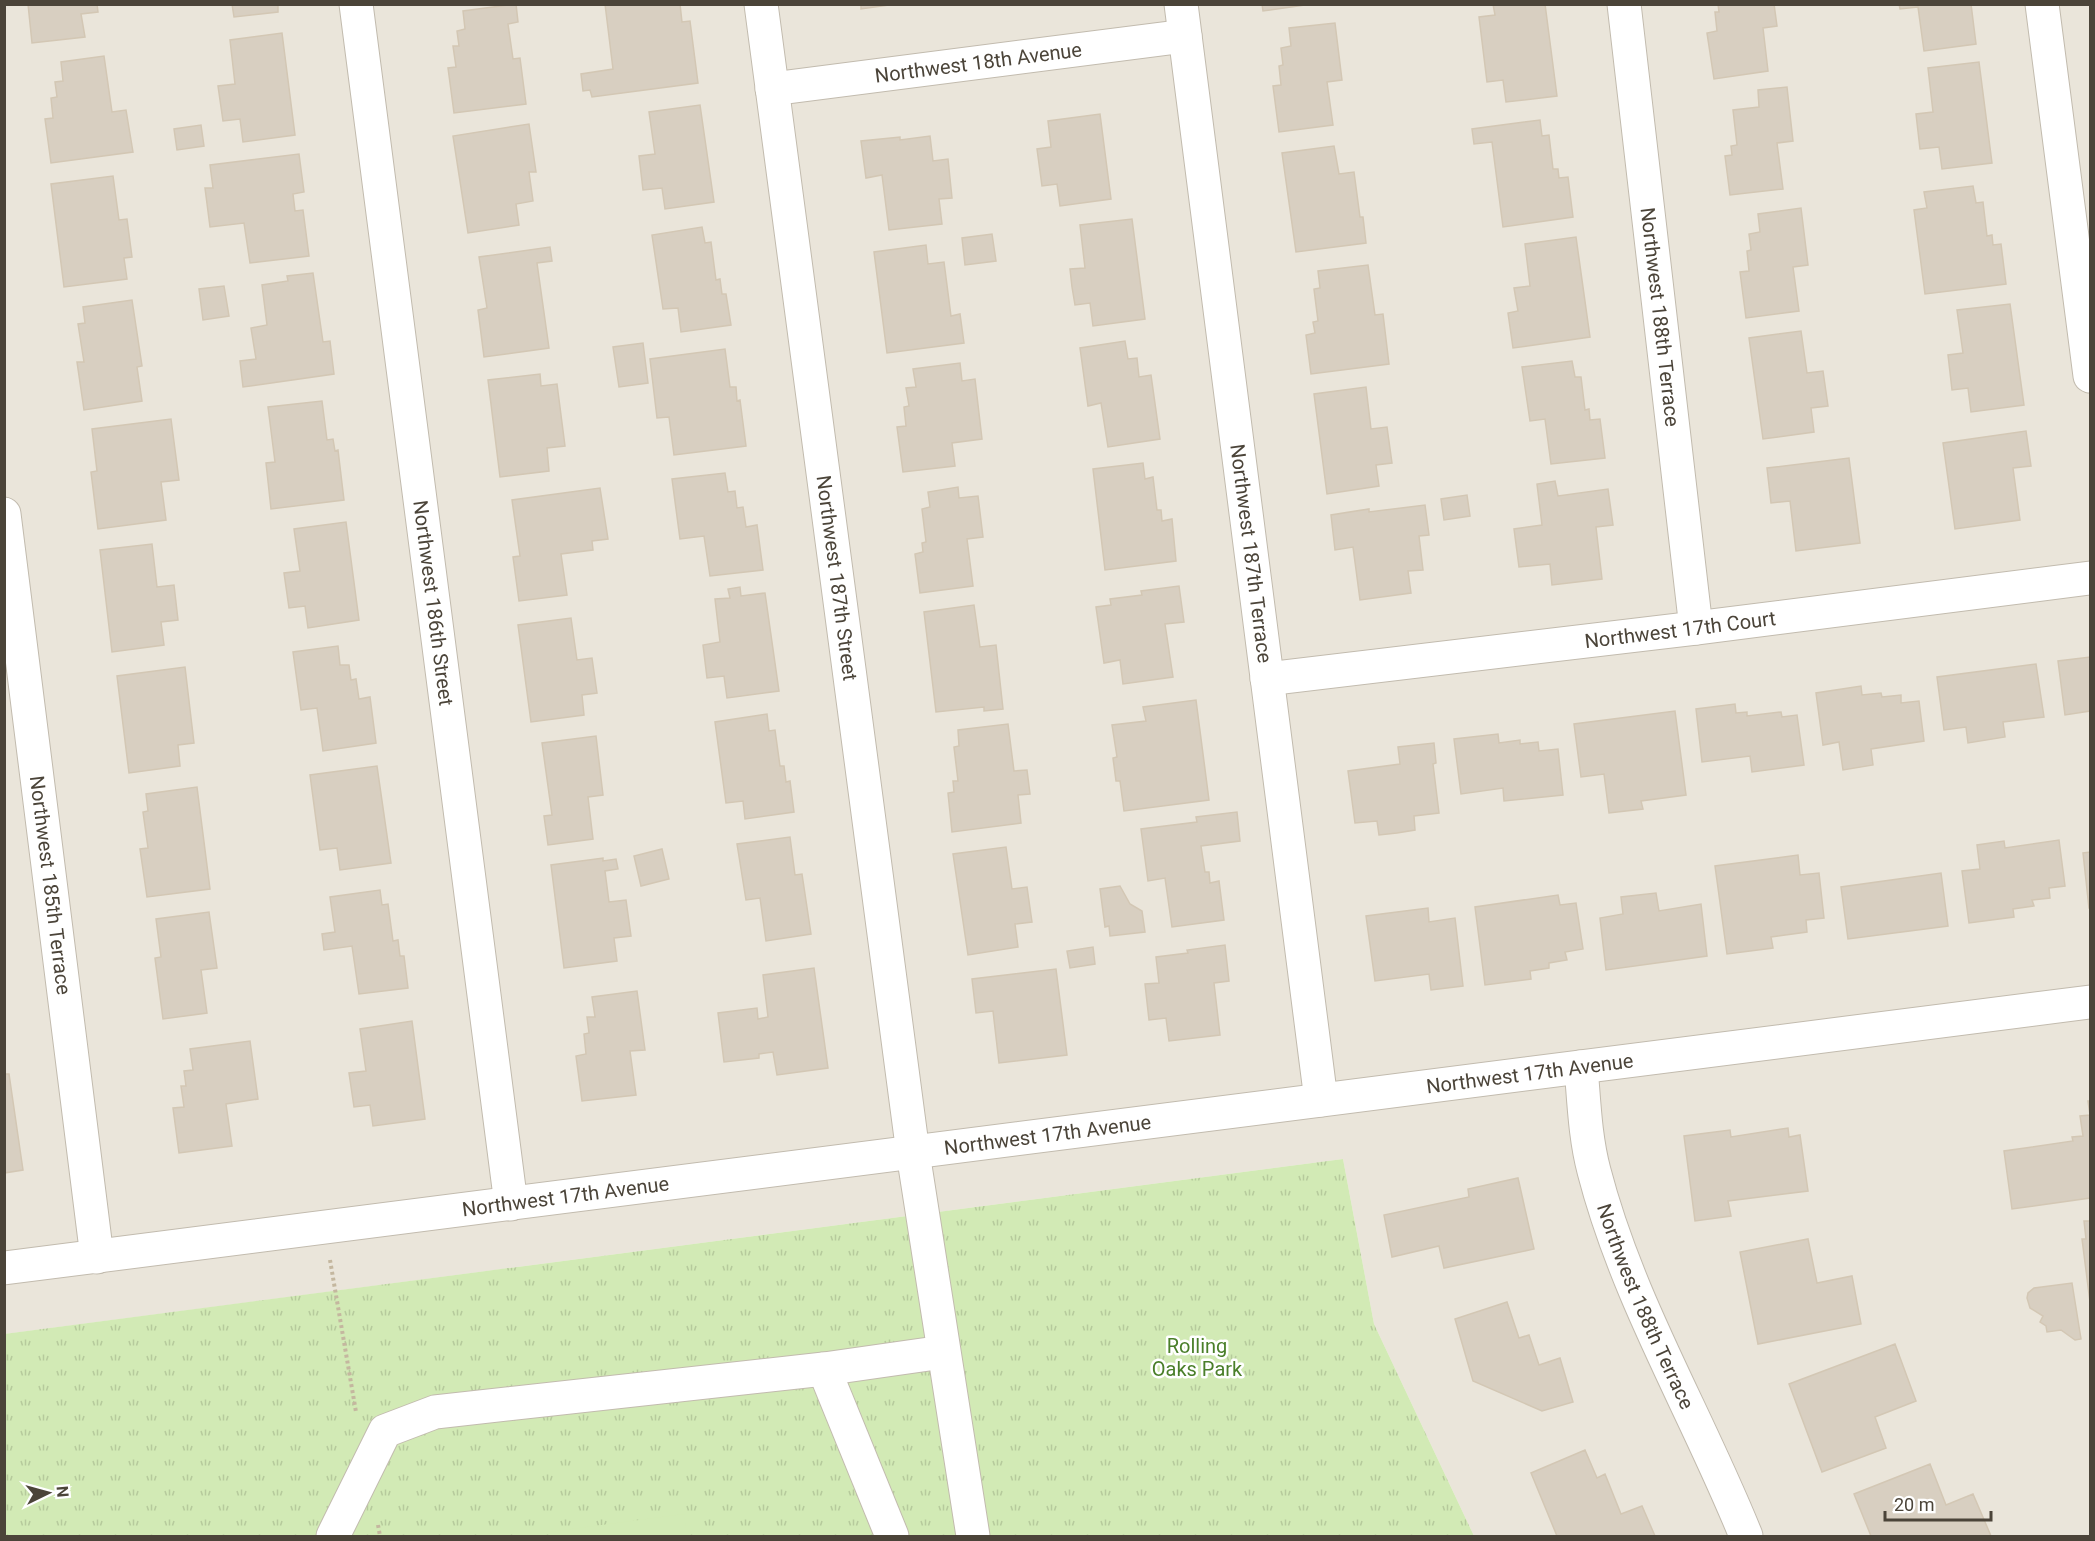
<svg xmlns="http://www.w3.org/2000/svg" width="2095" height="1541" viewBox="0 0 2095 1541" font-family="Roboto,sans-serif">
  <style>
    .residential { fill: #eae5da }
    .park { fill: url(#park-tufts) }
    .pitch { fill: #d2eab5 }
    .building { fill: #d8cfc1; stroke: #d3c7b4; stroke-width: 1.5 }
    .lines { fill: none; stroke-linecap: round; stroke-linejoin: round }
    .minor-casing { stroke: #c2bbae; stroke-width: 35 }
    .path { stroke: #c4b79f; stroke-width: 4; stroke-dasharray: 3 3; stroke-linecap: butt }
    .minor { stroke: #fff; stroke-width: 33 }
    .labels { text-anchor: middle; stroke-width: 5; stroke-linejoin: round; paint-order: stroke }
    .street-label { font-size: 20px; fill: #4b4439; stroke: #fff }
    .park-label { font-size: 20px; fill: #4a7f2a; stroke: #fff }
  </style>
  <defs>
    <pattern id="park-tufts" width="24" height="20" patternUnits="userSpaceOnUse" patternTransform="scale(1.5)"><rect width="24" height="20" fill="#d2eab5"/><path d="M3 7l-1-3M5 7V3M7 7l1-3M15 17l-1-3M17 17v-4M19 17l1-3" fill="none" stroke="#b6ca9c"/></pattern>
  </defs>
  <rect width="100%" height="100%" fill="#f6f3ec"/>
  <!-- residential -->
  <path class="residential" d="M4 5H2090V1536H1474L1374 1324 1343 1159 5 1334Z"/>
  <!-- park -->
  <path class="park" d="M1343 1159 1374 1324 1474 1536H5L4 1334Z"/>
  <!-- pitch -->
  <path class="pitch" d="M684 1514 687 1536H550L549 1532Z"/>
  <!-- building -->
  <path class="building" d="M28 4H97L98 12 81 14 85 37 32 43Z
    M232 4H278V12L234 17Z
    M516 4 518 22 508 24 513 59 520 58 526 104 454 113 448 68 456 67 453 46H459L457 31 465 29 463 11Z
    M605 4H680L682 22 690 21 698 83 592 97 590 90 583 91 581 74 613 69Z
    M861 4H896L861 9Z
    M1262 4H1312L1263 11Z
    M1493 4H1545L1557 96 1506 102 1503 80 1487 82 1479 17 1495 15Z
    M1718 4H1774L1777 26 1763 28 1768 71 1714 79 1707 33 1717 31 1715 12H1719Z
    M1899 4H1971L1976 44 1924 51 1918 7 1900 9Z
    M1335 23 1342 80 1327 82 1333 125 1279 132 1273 86 1281 85 1279 66 1283 65 1281 48 1291 46 1289 28Z
    M282 33 295 135 243 142 240 119 223 121 218 86 235 84 230 40Z
    M104 56 112 112 126 110 133 152 51 163 45 119 53 118 51 98 57 97 55 82 63 81 61 62Z
    M1979 62 1992 163 1942 169 1939 147 1920 149 1916 114 1933 112 1928 68Z
    M1787 87 1793 141 1777 143 1783 189 1730 195 1725 156 1732 155 1731 146 1737 145 1733 110 1759 107 1758 90Z
    M700 105 714 202 665 209 662 188 643 190 639 156 655 154 649 112Z
    M1100 114 1111 199 1060 206 1057 184 1042 186 1037 149 1051 147 1048 121Z
    M1540 120 1542 136 1549 135 1553 169H1558L1559 178 1568 177 1573 217 1503 227 1492 142 1474 144 1472 129Z
    M529 124 536 172H529L533 201 516 204 519 225 468 233 453 136Z
    M201 125 204 146 177 150 174 129Z
    M930 136 933 161 948 159 952 198 939 199 942 224 889 230 882 175 866 178 861 141 900 137V140Z
    M1334 146 1339 174 1354 172 1360 217H1363L1366 243 1296 252 1282 153Z
    M299 154 304 192 293 194 295 211 303 210 309 256 250 263 244 223 210 227 205 188H213L210 165Z
    M113 176 119 220 127 219 132 257 124 258 127 279 64 287 51 184Z
    M1973 186 1976 203 1983 202 1987 236 1992 235 1993 245 2001 244 2006 284 1925 294 1914 210 1927 208 1924 192Z
    M1801 208 1808 265 1793 267 1799 311 1746 318 1740 272 1749 271 1747 251 1751 250 1749 234 1760 232 1758 214Z
    M1132 219 1145 319 1093 326 1090 303 1075 305 1072 287 1070 269 1085 268 1080 225Z
    M702 227 705 243 711 242 716 280 720 279 722 294H726L731 325 681 332 678 308 663 309 652 235Z
    M992 234 996 261 965 265 962 238Z
    M1576 237 1590 337 1513 348 1508 313 1518 311 1514 288 1530 286 1525 244Z
    M926 245 928 264 944 262 951 316 960 314 964 343 887 353 874 252Z
    M550 247 552 261 537 263 549 348 484 357 478 310 487 308 479 257Z
    M1368 265 1375 315 1383 314 1389 364 1311 374 1306 335 1315 333 1313 322 1318 321 1314 289 1320 288 1318 271Z
    M313 273 323 342 330 341 334 374 243 387 240 361 256 359 251 328 267 325 262 285 288 281 287 276Z
    M224 286 229 316 203 320 199 289Z
    M132 300 142 366 137 367 142 401 84 410 77 362H84L78 324 85 323 83 307Z
    M2010 304 2024 405 1971 412 1968 388 1952 390 1948 355 1963 353 1957 310Z
    M1801 331 1807 373 1823 371 1828 406 1811 408 1814 432 1763 439 1749 338Z
    M1125 341 1128 359 1137 358 1139 377 1151 375 1160 439 1108 447 1101 403 1088 406 1080 348Z
    M643 343 648 383 619 387 613 347Z
    M725 349 730 387H736L737 401 740 400 746 446 674 455 669 417 657 418 650 359Z
    M1572 361 1575 377H1581L1585 410 1589 409 1590 420 1600 419 1605 458 1551 464 1545 419 1530 421 1522 367Z
    M960 363 962 381 975 379 982 439 952 443 955 466 903 472 897 427 906 426 904 407 909 406 906 388 916 387 913 369Z
    M540 374 541 386 557 384 565 446 547 448 549 471 500 477 488 380Z
    M1366 387 1371 429 1387 427 1392 463 1376 465 1379 486 1327 494 1314 394Z
    M322 401 327 440 333 439 335 451 338 450 344 500 271 509 266 463 275 462 268 407Z
    M171 419 179 480 161 482 166 520 98 529 91 472 97 471 92 429Z
    M2026 431 2031 466 2013 468 2020 520 1955 529 1943 443Z
    M1849 458 1860 543 1796 551 1790 501 1771 503 1767 468Z
    M1143 463 1145 479 1153 477 1157 510H1161L1162 521 1172 519 1176 561 1105 570 1093 469Z
    M725 473 728 492 735 491 737 508 743 507 746 527 757 525 763 570 710 576 704 536 680 539 672 479Z
    M1555 481 1558 496 1608 489 1613 525 1596 527 1602 579 1552 585 1550 564 1519 567 1514 529 1542 525 1537 484Z
    M958 487 959 498 978 496 983 537 967 539 973 586 920 593 915 554 923 552 922 543 926 542 922 509 930 507 928 492Z
    M600 488 608 539 592 541 593 550 561 554 567 595 519 601 513 557 520 556 512 500Z
    M1467 495 1470 516 1444 520 1441 499Z
    M1425 505 1429 535 1419 536 1423 570 1408 571 1411 593 1360 600 1353 547 1335 550 1331 515 1369 509V512Z
    M346 522 359 620 308 628 305 606 289 608 284 573 300 571 294 529Z
    M152 544 157 587 174 585 178 620 161 622 164 645 112 652 100 550Z
    M1179 586 1184 622 1165 624 1173 677 1123 684 1120 660 1104 663 1096 607 1111 605 1110 599 1142 595 1141 591Z
    M740 587 741 596 765 593 779 691 727 698 724 676 707 678 703 645 720 642 715 599 730 598 728 589Z
    M974 605 980 647 996 645 1003 709 984 711V707L936 712 924 612Z
    M571 618 577 660 592 658 597 693 582 695 584 715 531 722 518 625Z
    M338 646 340 665H349L351 680 356 679 359 699 370 697 376 743 323 751 317 708 301 710 293 652Z
    M2090 657V711L2065 715 2058 661Z
    M2036 664 2044 717 2003 722 2005 737 1968 743 1966 727 1944 730 1937 677Z
    M185 667 194 743 178 745 180 766 129 773 117 676Z
    M1861 686 1862 695 1881 693 1882 697 1901 695V703L1919 701 1924 741 1871 749 1873 765 1843 770 1839 742 1823 745 1816 693Z
    M1196 700 1209 800 1124 811 1120 781H1116L1113 758 1117 757 1112 725 1146 721 1143 707Z
    M1735 704 1736 713 1747 712V716L1781 712 1782 717 1797 715 1804 765 1752 772 1750 756 1702 762 1696 709Z
    M1675 711 1686 795 1641 801 1643 809 1609 813 1604 774 1581 777 1574 724Z
    M767 714 769 731 775 730 780 766H784L786 782 790 781 794 812 745 819 743 801 726 803 715 722Z
    M1008 724 1014 771 1027 770 1030 794 1018 795 1021 823 952 832 948 793 954 792 953 781H958L954 747 959 746 958 730Z
    M1498 734 1499 743 1520 740V744L1538 742 1539 751 1558 749 1563 795 1504 801 1503 788 1461 794 1454 739Z
    M596 736 603 795 588 797 593 839 548 845 544 816 552 815 542 743Z
    M1434 743 1436 763 1433 764 1439 813 1414 816 1415 830 1397 833 1379 835 1377 821 1355 823 1348 771 1400 764 1398 747Z
    M377 766 391 863 340 870 337 848 320 850 310 775Z
    M197 787 210 889 147 897 140 849 148 848 143 812 148 811 146 794Z
    M1237 812 1240 841 1201 846 1205 872H1209L1210 883 1219 881 1224 920 1172 927 1165 878 1148 881 1141 829 1197 822 1196 817Z
    M790 837 795 875 802 874 811 934 766 941 760 898 746 900 737 844Z
    M2059 840 2065 886 2049 888 2050 898 2032 900 2034 906 2013 909 2014 917 1969 923 1962 871 1980 869 1977 845 2004 841 2005 848Z
    M1006 847 1012 889 1027 887 1032 922 1015 924 1018 947 968 955 953 854Z
    M662 849 669 879 641 886 634 856Z
    M2090 852V908H2089L2083 853Z
    M1798 855 1800 875 1819 873 1824 918 1806 920 1807 932 1771 937 1773 948 1727 954 1715 866Z
    M603 858V861L616 859 618 869 605 871 609 902 626 900 631 936 614 938 617 961 564 968 551 865Z
    M1941 873 1948 926 1848 939 1841 887Z
    M1120 886 1130 904 1142 911 1145 932 1110 936 1109 926 1105 927 1100 889Z
    M380 890 382 905 388 904 393 941 398 940 400 956H404L408 988 359 994 352 946 324 950 322 934 335 932 330 897Z
    M1656 893 1659 911 1701 904 1707 956 1606 970 1600 918 1623 914 1621 897Z
    M1558 895 1560 905 1576 903 1583 949 1565 952 1567 960 1549 963V968L1530 971 1531 979 1485 985 1475 907Z
    M1428 908 1429 922 1455 918 1463 986 1431 990 1429 974 1375 981 1366 916Z
    M209 912 217 968 201 970 207 1013 163 1019 155 958 161 957 156 919Z
    M1225 945 1229 981 1214 983 1220 1035 1169 1041 1166 1018 1149 1020 1145 984 1159 983 1156 957 1188 953 1187 950Z
    M1093 947 1095 964 1070 968 1067 951Z
    M814 968 828 1068 777 1075 773 1052 759 1054V1058L724 1062 718 1013 757 1008 758 1019 768 1017 763 975Z
    M1056 969 1067 1055 999 1063 993 1011 976 1013 972 979Z
    M637 991 645 1050 630 1051 636 1095 582 1101 576 1056 586 1054 584 1034 589 1033 587 1017H595L592 997Z
    M412 1021 425 1119 373 1126 370 1105 354 1107 349 1073 366 1071 360 1029Z
    M250 1041 258 1099 226 1104 232 1146 179 1153 173 1108 184 1107 181 1086H186L184 1071 193 1070 190 1049Z
    M4 1074H9L23 1170 4 1173Z
    M2088 1101H2090V1198L2012 1209 2004 1151 2073 1141 2072 1137 2083 1136 2080 1116 2090 1115Z
    M1788 1128 1789 1137 1800 1135 1808 1191 1728 1201 1731 1216 1695 1221 1684 1136 1730 1130 1731 1137Z
    M1518 1178 1534 1249 1444 1268 1439 1246 1392 1257 1384 1215 1469 1197 1468 1189Z
    M2084 1221H2090V1302L2082 1239H2086Z
    M1808 1239 1817 1283 1852 1276 1861 1324 1758 1344 1740 1252Z
    M2072 1283 2081 1339 2075 1340 2061 1330 2047 1332 2046 1326 2040 1322 2043 1316 2030 1308 2027 1298 2028 1293 2034 1288Z
    M1507 1302 1519 1338 1529 1335 1539 1365 1560 1358 1573 1402 1542 1411 1473 1381 1455 1319Z
    M1895 1344 1916 1401 1875 1417 1886 1448 1822 1472 1789 1384Z
    M1585 1450 1597 1478 1605 1474 1621 1514 1642 1506 1655 1536H1557L1531 1473Z
    M1930 1464 1946 1505 1973 1494 1991 1536H1871L1854 1494Z"/>
  <g class="lines">
    <defs>
      <g id="minor">
        <path id="s1" d="M356 4 511 1204"/>
        <path id="s2" d="M761 4 913 1153 973 1536"/>
        <path id="s3" d="M1181 4 1321 1100"/>
        <path id="s4" d="M1624 4 1696 628"/>
        <path d="M2042 4 2090 376"/>
        <path id="s5" d="M772 89 1185 36"/>
        <path id="s6" d="M4 514 97 1257"/>
        <path id="s7" d="M1267 679 1696 628 2090 578"/>
        <path id="s8" d="M1581 1067C1584 1102 1585 1137 1594 1171 1627 1299 1697 1414 1746 1536"/>
        <path id="s9" d="M4 1268 2090 1002"/>
        <path d="M824 1369 892 1536"/>
        <path d="M333 1536 385 1431 435 1412 824 1369 943 1352"/>
      </g>
    </defs>
    <!-- minor casing -->
    <use href="#minor" class="minor-casing"/>
    <!-- path -->
    <path class="path" d="M330 1260 356 1412
      M378 1525 380 1536"/>
    <!-- minor -->
    <use href="#minor" class="minor"/>
  </g>
  <g class="labels">
    <!-- street labels -->
    <g class="street-label">
      <text dy="7" stroke="none"><textPath href="#s5" startOffset="208">Northwest 18th Avenue</textPath></text>
      <text dy="7" stroke="none"><textPath href="#s4" startOffset="315">Northwest 188th Terrace</textPath></text>
      <text dy="7" stroke="none"><textPath href="#s3" startOffset="554">Northwest 187th Terrace</textPath></text>
      <text dy="7" stroke="none"><textPath href="#s2" startOffset="579">Northwest 187th Street</textPath></text>
      <text dy="7" stroke="none"><textPath href="#s1" startOffset="604">Northwest 186th Street</textPath></text>
      <text dy="7" stroke="none"><textPath href="#s7" startOffset="416">Northwest 17th Court</textPath></text>
      <text dy="7" stroke="none"><textPath href="#s6" startOffset="374">Northwest 185th Terrace</textPath></text>
      <text dy="7" stroke="none"><textPath href="#s9" startOffset="1538">Northwest 17th Avenue</textPath></text>
      <text dy="7" stroke="none"><textPath href="#s9" startOffset="1052">Northwest 17th Avenue</textPath></text>
      <text dy="7" stroke="none"><textPath href="#s9" startOffset="566">Northwest 17th Avenue</textPath></text>
      <text dy="7" stroke="none"><textPath href="#s8" startOffset="250">Northwest 188th Terrace</textPath></text>
    </g>
    <!-- park labels -->
    <g class="park-label">
      <text x="1197" y="1353">Rolling<tspan x="1197" dy="23">Oaks Park</tspan></text>
    </g>
  </g>
  <!-- border -->
  <rect width="2095" height="1541" fill="none" stroke="#4b4439" stroke-width="12"/>
  <!-- north arrow -->
  <g transform="translate(48 1493) rotate(85)" stroke="#ffffff" stroke-width="4.5" paint-order="stroke">
  <path d="M0-4.5L10 22L0 15L-10 22Z" fill="#4b4439"/>
  <text y="-9" font-size="16" font-weight="bold" text-anchor="middle" fill="#4b4439">N</text>
  </g>
  <!-- scale -->
  <path d="M1885 1511v9h106v-9" fill="none" stroke="#4b4439" stroke-width="3"/>
  <text x="1894" y="1511" font-size="18" fill="#4b4439" stroke="#ffffff" stroke-width="4.5" paint-order="stroke">20 m</text>
</svg>
